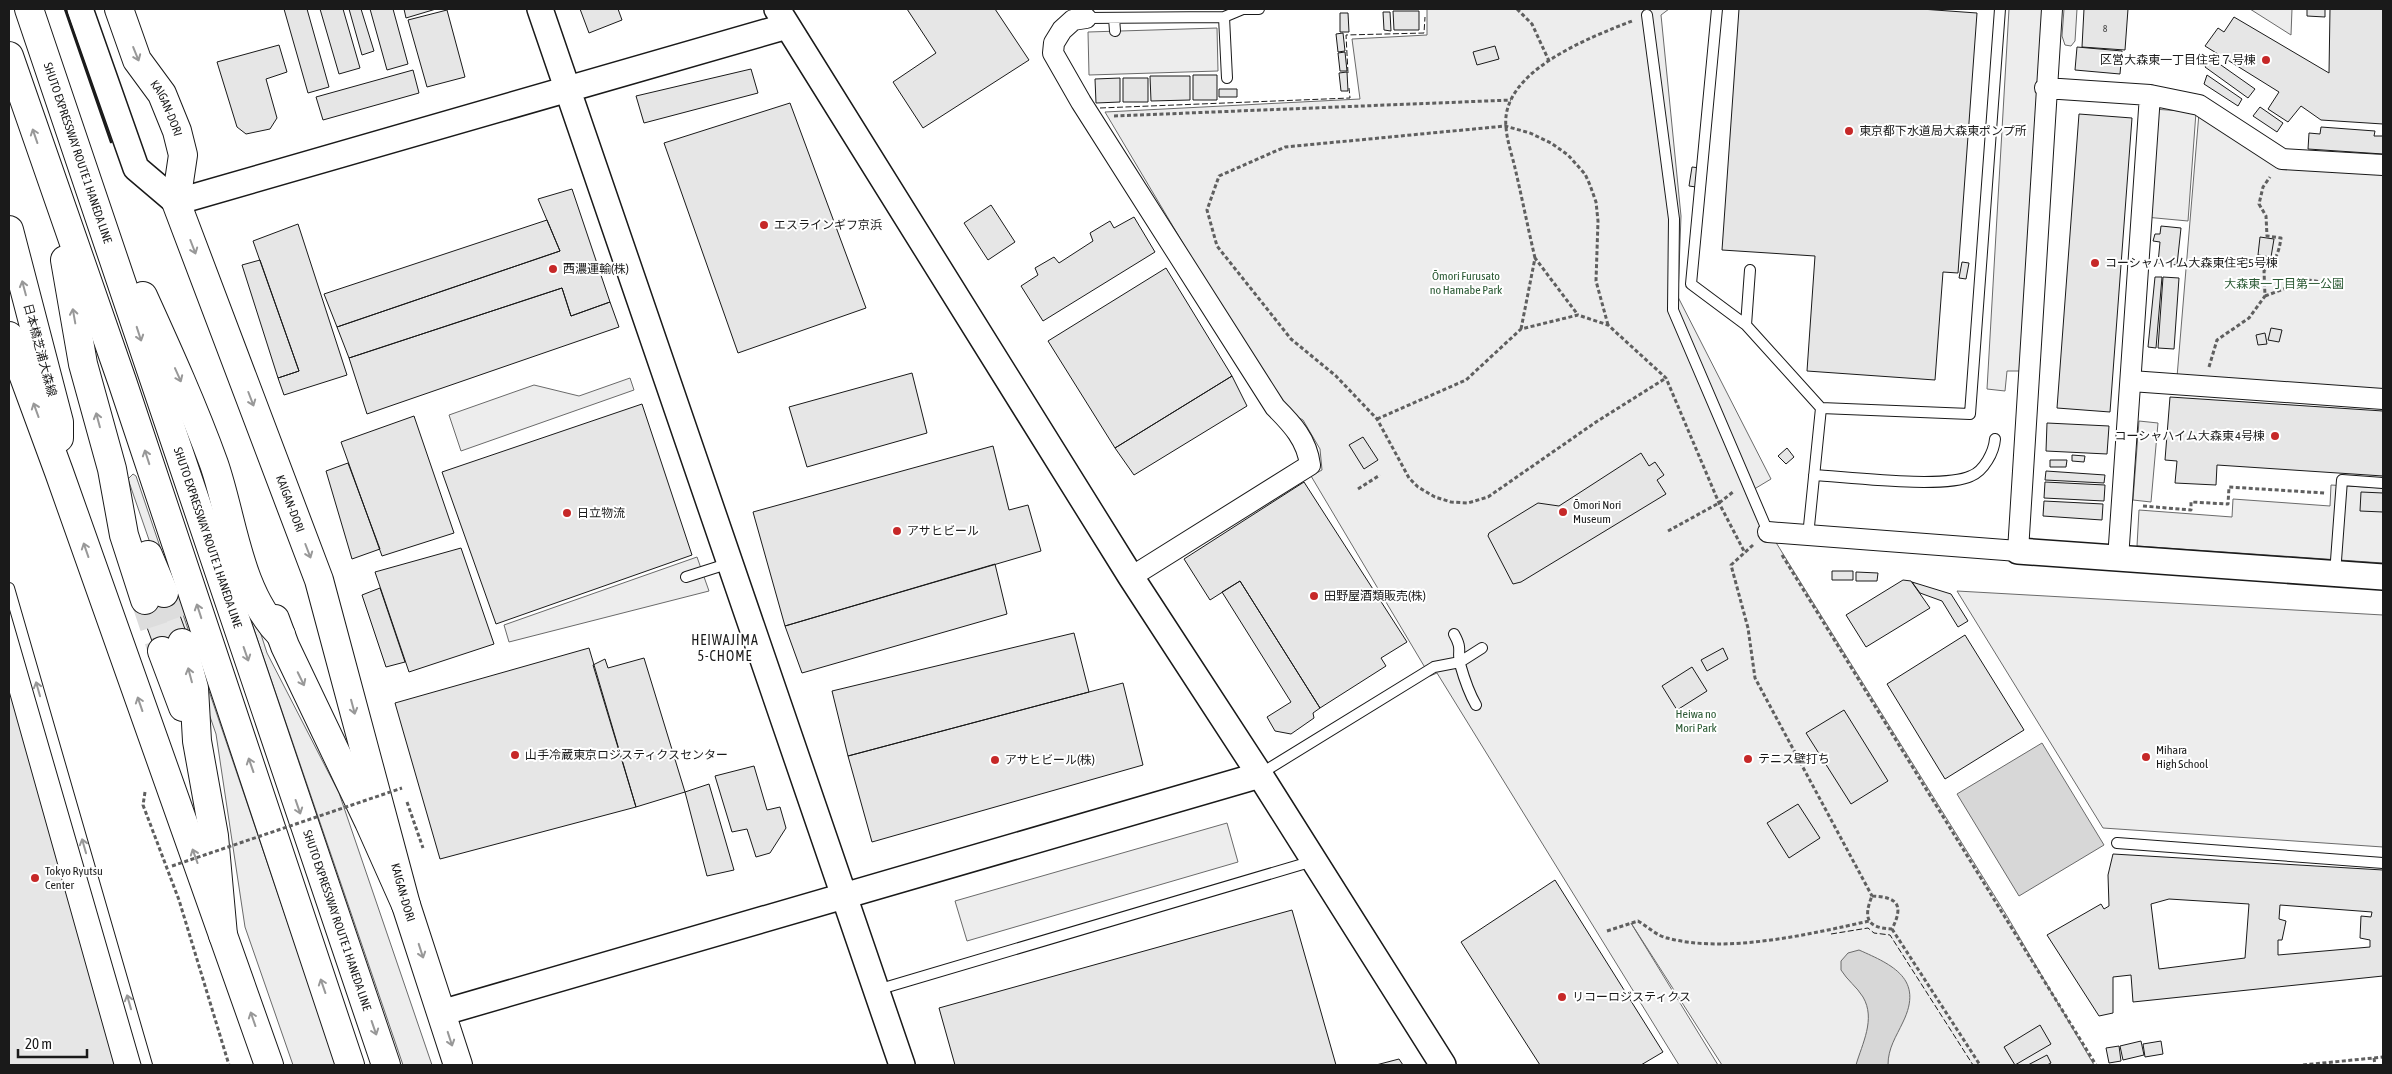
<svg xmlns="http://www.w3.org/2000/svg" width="2392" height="1074" viewBox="0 0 2392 1074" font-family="'Asap Condensed','Noto Sans JP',sans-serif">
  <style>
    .built { fill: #ededed; stroke: #6a6a6a }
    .water { fill: #d7d7d7; stroke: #6a6a6a }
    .building { fill: #e6e6e6; stroke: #1a1a1a; fill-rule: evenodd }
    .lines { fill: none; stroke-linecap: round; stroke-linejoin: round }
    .motorway-tunnel { stroke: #ddd; stroke-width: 28; stroke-dasharray: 28 14; stroke-linecap: butt }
    .service-casing { stroke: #1a1a1a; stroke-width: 12 }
    .minor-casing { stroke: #1a1a1a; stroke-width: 22 }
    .tertiary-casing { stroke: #1a1a1a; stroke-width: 28 }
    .primary-casing { stroke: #1a1a1a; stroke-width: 30 }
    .motorway-casing { stroke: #1a1a1a; stroke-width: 30 }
    .path { stroke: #5f5f5f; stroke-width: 3; stroke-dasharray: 4 2.5; stroke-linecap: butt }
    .service { stroke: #fff; stroke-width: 10 }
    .minor { stroke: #fff; stroke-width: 20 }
    .tertiary { stroke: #fff; stroke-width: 25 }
    .primary { stroke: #fff; stroke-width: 28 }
    .motorway { stroke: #fff; stroke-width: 28 }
    .path-bridge { stroke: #5f5f5f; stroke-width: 3; stroke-dasharray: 4 2.5; stroke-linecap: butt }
    .fence { stroke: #1a1a1a; stroke-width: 1; stroke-dasharray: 6 2.5; stroke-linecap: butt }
    .wall { stroke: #1a1a1a; stroke-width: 2.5 }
    .oneway { stroke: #989898 }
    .poi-dot { fill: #c62828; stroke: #fff; stroke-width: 2 }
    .labels { text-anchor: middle; stroke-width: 4; stroke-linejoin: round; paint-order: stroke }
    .number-label { font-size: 10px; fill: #4d4d4d }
    .poi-label { font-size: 12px; fill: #1a1a1a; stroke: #fff; text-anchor: start }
    .street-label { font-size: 12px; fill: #1a1a1a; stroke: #fff }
    .park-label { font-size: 12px; fill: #2b5a34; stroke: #fff }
    .neighbourhood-label { font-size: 14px; letter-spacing: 1px; fill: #1a1a1a; stroke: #fff }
  </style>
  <rect width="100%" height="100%" fill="#fff"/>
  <!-- built -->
  <path class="built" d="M1427 9H1669L1661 15 1681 216 1678 297 1771 479 1746 494 2007 916 2094 1065H1722L1631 923 1718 1065H1679L1437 673 1430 676 1311 476 1322 470 1320 449 1303 420 1281 408 1105 112 1360 99 1352 39 1427 35Z
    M2009 9H2047L2025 371H2007L2005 391 1987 389Z
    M2064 9H2077L2075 41 2071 46 2065 45 2062 36Z
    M2250 9H2292L2291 35Z
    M1217 28 1218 71 1089 75 1088 32Z
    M2153 109 2196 112 2188 221 2145 217Z
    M2199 113 2284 167 2383 170V390L2177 377Z
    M630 378 634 390 461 451 449 415 534 385 579 396Z
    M2139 421 2158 423 2151 502 2133 500Z
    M197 451H202L267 653 339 793 432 1065H403L194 454Z
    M133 474 136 476 336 1065H293L245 927 216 734 128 479Z
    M2331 485 2383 488V563L2137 546 2139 510 2232 517 2233 499 2330 506Z
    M697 557 709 591 509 642 504 625Z
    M1957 591 2383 615V847L2103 828Z
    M1227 823 1238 862 967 941 955 901Z"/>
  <!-- water -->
  <path class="water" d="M2042 743 2104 845 2019 896 1957 794Z
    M1859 950C1893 965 1924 979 1903 1022 1896 1037 1888 1048 1888 1065H1856C1862 1044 1876 1019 1863 997 1857 987 1847 980 1841 970V961L1848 953Z"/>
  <!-- building -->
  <path class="building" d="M284 9H307L329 87 308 93Z
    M320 9H343L360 68 339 74Z
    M349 9H361L374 51 362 55Z
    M370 9H393L408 64 387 70Z
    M404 9H436L406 18Z
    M580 9H618L622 20 589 33Z
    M907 9H995L1029 60 923 128 893 82 936 53Z
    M1739 9H1921L1977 13 1958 273 1943 272 1935 380 1807 371 1815 256 1722 250Z
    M2084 9H2128L2125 50 2082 47Z
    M2307 9H2325V17L2307 16Z
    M2330 9H2383V124L2321 120 2301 106 2288 122 2268 109 2279 92 2205 46 2218 28 2224 32 2234 17 2329 73Z
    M447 10 465 77 427 87 408 20Z
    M1393 11H1419V30H1394Z
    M1383 12H1390L1391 31 1384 30Z
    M1340 13H1348L1349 32H1340Z
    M1343 33 1345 51 1338 52 1336 34Z
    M279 45 287 72 266 79 277 118 270 129 246 134 237 127 217 62Z
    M1495 46 1499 59 1477 65 1473 52Z
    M2077 47 2122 51 2120 74 2075 70Z
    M1345 52 1347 71H1340L1338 53Z
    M2211 58 2255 89 2248 98 2205 67Z
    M751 69 758 93 644 123 636 96Z
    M413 70 419 93 323 120 316 97Z
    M1347 72 1348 91H1341L1339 73Z
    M1193 75H1217V100H1193Z
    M2207 75 2242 99 2238 106 2204 84Z
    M1150 76H1190V100L1151 101Z
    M1120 78V102L1096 103 1095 79Z
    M1123 78H1148V102H1123Z
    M1219 89H1237V97H1219Z
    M790 103 866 308 738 353 664 143Z
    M2260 107 2283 123 2277 132 2253 116Z
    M2079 114 2132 118 2110 412 2057 408Z
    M2321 127 2375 131 2374 136H2383V154L2308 149 2309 133 2320 134Z
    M1692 167 1700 168 1696 187 1689 186Z
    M572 189 610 302 571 316 562 288 349 358 337 327 560 251 538 199Z
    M991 205 1015 242 988 260 964 223Z
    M1134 217 1155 252 1043 321 1021 286 1038 275 1035 268 1054 257 1059 263 1093 241 1090 233 1110 221 1114 228Z
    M547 220 560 251 337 327 324 294Z
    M298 224 347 375 284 395 278 378 299 371 253 241Z
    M2161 226 2181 228 2177 265 2158 263 2160 242 2153 241 2155 234H2160Z
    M2260 237 2274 239 2271 257 2258 255Z
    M260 260 299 371 278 378 242 265Z
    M1962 262 1969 263 1966 279 1959 278Z
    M1166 268 1232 376 1115 448 1048 341Z
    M2155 277H2162L2156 348 2148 347Z
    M2163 277 2179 278 2174 349 2158 348Z
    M562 288 571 316 610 302 619 327 367 414 349 358Z
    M2271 328 2282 330 2279 342 2268 340Z
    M2265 333 2267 344 2258 345 2256 335Z
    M912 373 927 433 807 467 789 407Z
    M1232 376 1247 406 1134 475 1115 448Z
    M2170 397 2383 411V476L2217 465 2216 485 2175 483 2177 461 2165 460Z
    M642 404 692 555 496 624 442 472Z
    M414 416 454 533 382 556 341 442Z
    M2047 423 2109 426 2107 454 2046 451Z
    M1363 437 1378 460 1364 469 1349 445Z
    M993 446 1009 510 1028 505 1041 551 785 626 753 512Z
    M1787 448 1794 457 1786 464 1778 456Z
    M1641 453 1649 466 1655 462 1664 475 1657 480 1666 494 1521 582 1513 584 1488 536 1489 533 1538 503 1559 506Z
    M2072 455 2085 456 2084 462 2072 461Z
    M2050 460H2067L2066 467H2050Z
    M348 463 380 549 352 559 326 471Z
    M2046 471 2105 475 2104 483 2045 480Z
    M1304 482 1407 642 1381 658 1386 666 1320 708 1240 581 1210 600 1184 559Z
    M2045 482 2105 485 2104 501 2044 498Z
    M2361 492 2383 493V512L2360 511Z
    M2044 501 2103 504 2102 520 2043 516Z
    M461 548 494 644 409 672 375 572Z
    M995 564 1007 614 802 673 785 626Z
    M1832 571H1853V580H1832Z
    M1856 572 1878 573 1877 581H1856Z
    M1903 580 1911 581 1930 608 1866 647 1846 615Z
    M1240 581 1320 708 1313 713 1314 718 1291 734 1275 731 1267 717 1291 702 1222 592Z
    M1912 582 1951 594 1968 621 1958 627 1942 601 1920 593Z
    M380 588 405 662 386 667 362 595Z
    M171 591 189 640 156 652 138 603Z
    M1074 633 1089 692 848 756 832 691Z
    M1965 635 2024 730 1945 779 1887 684Z
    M589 648 636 807 440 859 395 703Z
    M1723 648 1728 659 1707 671 1701 660Z
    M644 658 685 792 636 807 593 665 605 659 608 668Z
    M1692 667 1707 691 1677 710 1662 686Z
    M1123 683 1143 765 872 842 848 756Z
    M9 691 114 1065H9Z
    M1844 710 1888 781 1851 804 1806 733Z
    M754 766 767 810 780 807 786 828 770 853 756 857 747 829 732 832 715 776Z
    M709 784 734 870 707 876 685 792Z
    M1798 804 1820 838 1789 858 1767 823Z
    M2113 854 2383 870V976L2133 1002 2131 975 2113 977V1013L2099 1016 2047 935 2101 904 2104 909 2109 906 2108 875ZM2169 899 2249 904 2245 958 2159 969 2151 904ZM2280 905 2372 912 2371 917 2361 916 2360 938 2370 940V947L2278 955V940H2282L2286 921 2279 919Z
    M1555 880 1663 1052 1641 1065H1540L1461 942Z
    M1292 910 1336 1065H955L939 1008Z
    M2040 1025 2051 1044 2015 1065 2004 1047Z
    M2141 1041 2144 1055 2123 1060 2120 1046Z
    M2161 1041 2163 1054 2145 1057 2143 1044Z
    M2119 1046 2121 1061 2109 1063 2106 1048Z
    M2047 1055 2051 1063 2047 1065H2028Z
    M1399 1059 1403 1065H1376Z"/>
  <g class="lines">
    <!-- motorway-tunnel -->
    <path class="motorway-tunnel" d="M164 593 182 643
      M145 600 162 651"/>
    <defs>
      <path id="service" d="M1717 9 1691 284 1746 325
        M1647 15 1674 219 1673 310 1768 532
        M1224 17 1227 78
        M1086 18 1224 17 1243 9H1259
        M1114 18 1115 31
        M1750 270 1746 325 1821 408 1808 536
        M1821 408 1970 414 2000 9
        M1814 475C1848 477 1944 489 1971 476 1984 471 1994 452 1995 439
        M2335 574 2342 480 2383 483
        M686 577 730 563
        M9 588 147 1065
        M1454 634C1463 650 1457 650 1460 664 1464 678 1469 693 1476 705
        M1260 774 1434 667 1460 662 1482 648
        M2117 843 2383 863
        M877 990 1313 861"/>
      <path id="minor" d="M1086 18 1073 20 1062 30 1054 43 1053 53 1081 102 1275 407C1292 424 1307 440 1310 465L1131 577
        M2045 88 2150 95 2199 105 2282 159 2383 165
        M2131 381 2383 399
        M1768 532 2018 551 2052 9
        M2118 559 2150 95"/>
      <path id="tertiary" d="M80 9 136 168 176 202 787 26
        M540 9 902 1065
        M777 9 1131 577 1260 775 1443 1065
        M2018 551 2383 577
        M441 1013 1260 775"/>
      <g id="primary">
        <path id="s1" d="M119 9 137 60 162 94 177 131 183 155 176 202 319 580 406 905 458 1065"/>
        <path d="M9 230 59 422V438"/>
        <path d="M9 336 59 472 269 1065"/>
      </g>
      <g id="motorway">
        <path id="s2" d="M29 9 386 1065"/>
        <path d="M9 56 122 381 350 1065"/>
        <path d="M65 260 83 364 112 469 124 535 145 600"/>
        <path d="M143 296C168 351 193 406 214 464 233 519 238 592 281 635"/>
        <path d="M148 555 164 593"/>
        <path d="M275 619 285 646 369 822 406 905"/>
        <path d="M182 643 194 688 197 741 214 836 223 935"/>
        <path d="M162 651 183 707"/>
      </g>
    </defs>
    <!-- service casing -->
    <use href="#service" class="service-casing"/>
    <!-- minor casing -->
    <use href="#minor" class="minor-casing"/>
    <!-- tertiary casing -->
    <use href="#tertiary" class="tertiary-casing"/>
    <!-- primary casing -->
    <use href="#primary" class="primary-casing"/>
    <!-- motorway casing -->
    <use href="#motorway" class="motorway-casing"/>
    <!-- path -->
    <path class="path" d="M1517 9 1532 24 1549 61
      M1114 116 1511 100
      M1535 258C1528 228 1522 198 1515 168 1512 155 1507 141 1506 127 1500 71 1591 37 1632 21
      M2265 296 2308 280 2330 283
      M1608 325 1596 281 1598 221 1596 202 1590 185 1585 174 1568 155 1551 143 1530 133 1505 126 1285 147 1219 176 1207 210 1217 246 1291 339 1336 376 1377 419 1409 478 1418 487 1435 497 1451 502 1468 503 1488 497 1596 422 1666 378
      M1521 329 1535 258 1578 315
      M2209 367 2217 340 2249 318 2265 296 2264 271C2276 261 2279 252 2281 238L2267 236 2266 216 2259 204 2263 187 2270 177
      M1377 419 1466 380 1521 329 1578 315 1608 325 1666 378 1719 503 1745 553
      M1358 489 1380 475
      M2143 506 2191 510V502L2228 504 2229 487 2325 493
      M1668 531 1719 503 1733 492
      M1753 545 1731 565 1748 628 1755 678 1872 896
      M1782 555 2096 1065
      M145 792 143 805 179 900 229 1065
      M407 802 423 848
      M1872 896C1898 897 1904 905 1892 929 1867 928 1863 918 1872 896Z
      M1892 929 1980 1065
      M1607 931 1638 921C1647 926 1657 936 1667 938 1726 954 1811 934 1869 921
      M2374 1058 2375 1065
      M2303 1065 2383 1057"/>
    <!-- service -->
    <use href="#service" class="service"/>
    <!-- minor -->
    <use href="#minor" class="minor"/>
    <!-- tertiary -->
    <use href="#tertiary" class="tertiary"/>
    <!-- primary -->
    <use href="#primary" class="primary"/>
    <!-- motorway -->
    <use href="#motorway" class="motorway"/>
    <!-- path-bridge -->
    <path class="path-bridge" d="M172 866 402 788"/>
    <!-- fence -->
    <path class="fence" d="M1348 73 1346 35 1424 33 1425 17
      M1100 108 1350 98 1349 88
      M1831 934 1868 928 1874 933 1890 935 1973 1065"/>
    <!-- wall -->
    <path class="wall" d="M65 9 111 142"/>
  </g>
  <!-- one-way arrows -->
  <defs><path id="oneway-shaft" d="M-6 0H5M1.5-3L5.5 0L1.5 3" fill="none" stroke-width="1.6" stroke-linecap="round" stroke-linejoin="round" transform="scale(1.25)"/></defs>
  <g class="oneway">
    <use href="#oneway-shaft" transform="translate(136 54) rotate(68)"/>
    <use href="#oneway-shaft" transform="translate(35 136) rotate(-109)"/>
    <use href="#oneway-shaft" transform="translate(193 247) rotate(69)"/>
    <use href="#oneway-shaft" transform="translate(24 288) rotate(-105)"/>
    <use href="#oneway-shaft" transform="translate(74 316) rotate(-100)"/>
    <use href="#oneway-shaft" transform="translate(139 334) rotate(72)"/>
    <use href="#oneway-shaft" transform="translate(178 375) rotate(66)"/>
    <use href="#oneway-shaft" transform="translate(251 399) rotate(69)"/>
    <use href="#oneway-shaft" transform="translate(36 410) rotate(-110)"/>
    <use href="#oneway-shaft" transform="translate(98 420) rotate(-105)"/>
    <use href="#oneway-shaft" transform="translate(147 457) rotate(-108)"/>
    <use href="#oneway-shaft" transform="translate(86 550) rotate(-109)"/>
    <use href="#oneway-shaft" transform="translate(308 551) rotate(69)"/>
    <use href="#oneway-shaft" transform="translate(199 611) rotate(-108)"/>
    <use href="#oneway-shaft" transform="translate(246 654) rotate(71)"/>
    <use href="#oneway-shaft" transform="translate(190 675) rotate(-105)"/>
    <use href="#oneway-shaft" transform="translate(301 679) rotate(64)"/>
    <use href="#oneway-shaft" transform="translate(38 689) rotate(-106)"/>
    <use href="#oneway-shaft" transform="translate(140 704) rotate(-109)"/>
    <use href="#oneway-shaft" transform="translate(353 707) rotate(75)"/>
    <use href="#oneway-shaft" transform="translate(251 765) rotate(-109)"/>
    <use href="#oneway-shaft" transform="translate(298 807) rotate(71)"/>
    <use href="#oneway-shaft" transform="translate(84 846) rotate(-106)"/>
    <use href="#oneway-shaft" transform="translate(195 856) rotate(-110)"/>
    <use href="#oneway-shaft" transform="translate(421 951) rotate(72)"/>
    <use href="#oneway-shaft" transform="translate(323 986) rotate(-109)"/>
    <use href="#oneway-shaft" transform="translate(129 1002) rotate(-106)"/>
    <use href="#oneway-shaft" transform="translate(253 1019) rotate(-109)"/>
    <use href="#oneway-shaft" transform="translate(374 1028) rotate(71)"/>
    <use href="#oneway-shaft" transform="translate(450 1039) rotate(72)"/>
  </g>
  <!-- markers -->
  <g class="poi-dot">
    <circle cx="2266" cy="60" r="5"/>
    <circle cx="1849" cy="131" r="5"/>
    <circle cx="764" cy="225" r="5"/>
    <circle cx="2095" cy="263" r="5"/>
    <circle cx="553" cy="269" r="5"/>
    <circle cx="2275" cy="436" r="5"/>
    <circle cx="1563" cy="512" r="5"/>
    <circle cx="567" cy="513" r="5"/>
    <circle cx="897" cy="531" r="5"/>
    <circle cx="1314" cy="596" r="5"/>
    <circle cx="515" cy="755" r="5"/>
    <circle cx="2146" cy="757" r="5"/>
    <circle cx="1748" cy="759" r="5"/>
    <circle cx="995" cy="760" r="5"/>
    <circle cx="35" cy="878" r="5"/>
    <circle cx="1562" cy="997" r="5"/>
  </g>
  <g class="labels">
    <!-- number labels -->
    <g class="number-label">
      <text x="2105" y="32">8</text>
    </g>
    <!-- poi labels -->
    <g class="poi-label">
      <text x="2256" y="64" text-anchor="end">区営大森東一丁目住宅７号棟</text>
      <text x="1859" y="135">東京都下水道局大森東ポンプ所</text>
      <text x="774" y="229">エスラインギフ京浜</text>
      <text x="2105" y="267">コーシャハイム大森東住宅5号棟</text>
      <text x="563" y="273">西濃運輸(株)</text>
      <text x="2265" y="440" text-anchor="end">コーシャハイム大森東 4号棟</text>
      <text x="1573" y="509">Ōmori Nori<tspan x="1573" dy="14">Museum</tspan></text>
      <text x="577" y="517">日立物流</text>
      <text x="907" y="535">アサヒビール</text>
      <text x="1324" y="600">田野屋酒類販売(株)</text>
      <text x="2156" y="754">Mihara<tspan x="2156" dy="14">High School</tspan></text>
      <text x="525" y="759">山手冷蔵東京ロジスティクスセンター</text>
      <text x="1758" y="763">テニス壁打ち</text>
      <text x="1005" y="764">アサヒビール(株)</text>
      <text x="45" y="875">Tokyo Ryutsu<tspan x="45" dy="14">Center</tspan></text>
      <text x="1572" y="1001">リコーロジスティクス</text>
    </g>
    <!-- street labels -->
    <g class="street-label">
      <text dy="4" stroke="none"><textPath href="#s1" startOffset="111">KAIGAN-DORI</textPath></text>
      <text dy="4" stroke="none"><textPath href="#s2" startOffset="152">SHUTO EXPRESSWAY ROUTE 1 HANEDA LINE</textPath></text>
      <text transform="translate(40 350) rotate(75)" y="4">日本橋芝浦大森線</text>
      <text dy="4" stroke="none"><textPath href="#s1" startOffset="531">KAIGAN-DORI</textPath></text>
      <text dy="4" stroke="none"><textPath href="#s2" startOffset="558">SHUTO EXPRESSWAY ROUTE 1 HANEDA LINE</textPath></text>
      <text dy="4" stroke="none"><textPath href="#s1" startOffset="936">KAIGAN-DORI</textPath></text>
      <text dy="4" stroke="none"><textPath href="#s2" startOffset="962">SHUTO EXPRESSWAY ROUTE 1 HANEDA LINE</textPath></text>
    </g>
    <!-- park labels -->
    <g class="park-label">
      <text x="1466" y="280">Ōmori Furusato<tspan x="1466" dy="14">no Hamabe Park</tspan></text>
      <text x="2284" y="288">大森東一丁目第一公園</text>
      <text x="1696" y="718">Heiwa no<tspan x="1696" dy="14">Mori Park</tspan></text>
    </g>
    <!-- neighbourhood labels -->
    <g class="neighbourhood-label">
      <text x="725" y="645">HEIWAJIMA<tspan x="725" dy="16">5-CHOME</tspan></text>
    </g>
  </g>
  <!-- border -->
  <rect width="2392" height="1074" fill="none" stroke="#1a1a1a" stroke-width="20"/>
  <!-- scale -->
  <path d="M18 1049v8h69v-8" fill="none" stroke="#1a1a1a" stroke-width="2.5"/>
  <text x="25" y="1049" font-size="15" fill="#1a1a1a" stroke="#ffffff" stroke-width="4" paint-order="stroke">20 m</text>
</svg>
